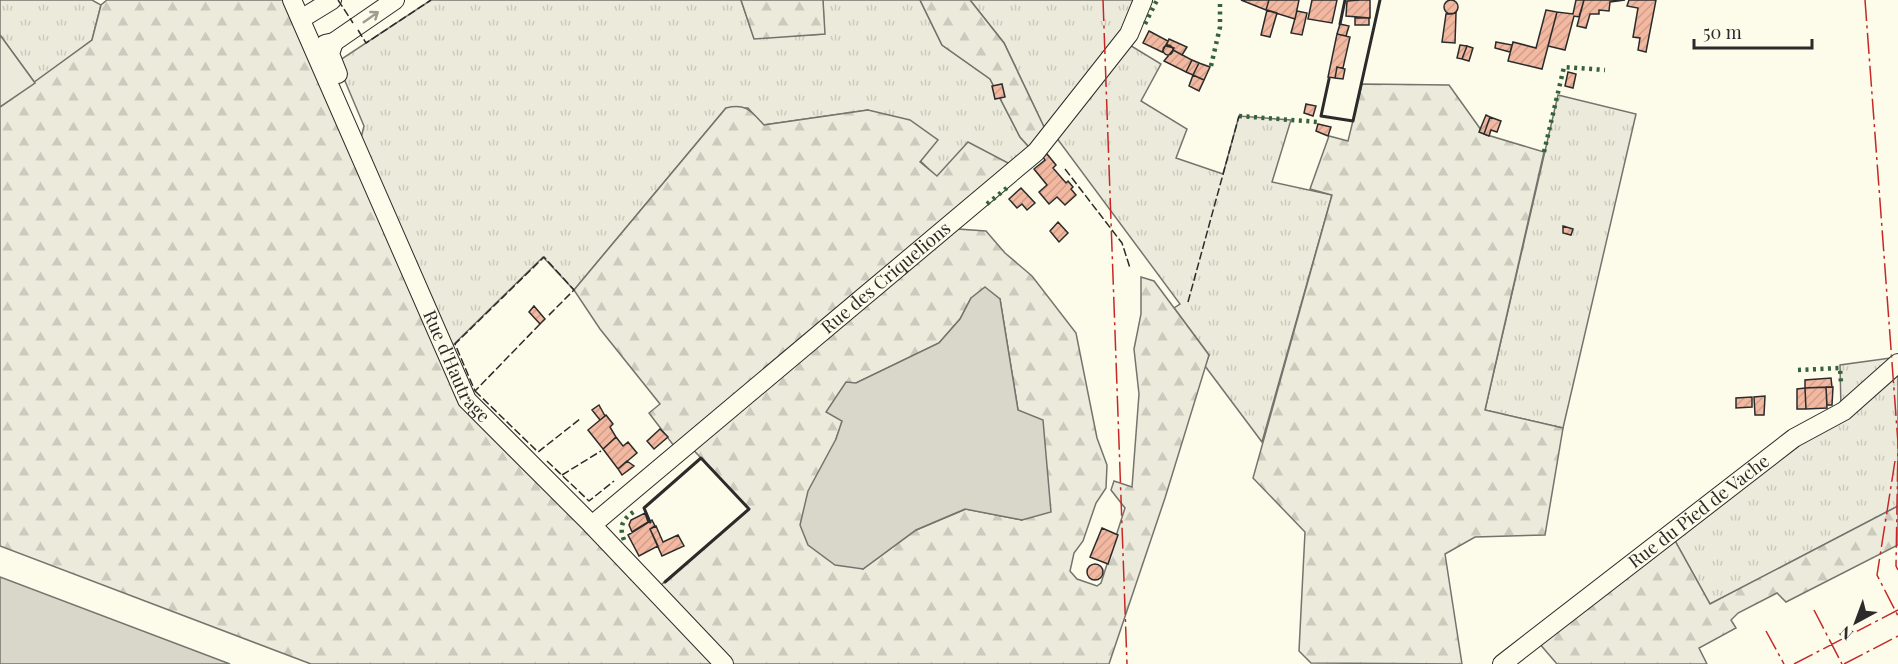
<svg xmlns="http://www.w3.org/2000/svg" width="1898" height="664" viewBox="0 0 1898 664" font-family="'Playfair Display',serif">
  <style>
    .grass { fill: url(#grass-tufts); stroke: #74746e; stroke-width: 1.5 }
    .forest { fill: url(#forest-firs); stroke: #74746e; stroke-width: 1.5; fill-rule: evenodd }
    .garden { fill: #ecebdb; stroke: #74746e; stroke-width: 1.5 }
    .water { fill: #d8d7c9; stroke: #74746e; stroke-width: 1.5 }
    .building { fill: url(#building-hatch); stroke: #2b2b2b; stroke-width: 1.5 }
    .lines { fill: none; stroke-linecap: round; stroke-linejoin: round }
    .minor-casing { stroke: #2b2b2b; stroke-width: 20 }
    .minor { stroke: #fdfbea; stroke-width: 18 }
    .hedge { stroke: #34623c; stroke-width: 4.5; stroke-dasharray: 3 4.5; stroke-linecap: butt }
    .fence { stroke: #2b2b2b; stroke-width: 1.5; stroke-dasharray: 8 3; stroke-linecap: butt }
    .wall { stroke: #2b2b2b; stroke-width: 3 }
    .power { stroke: #c62828; stroke-width: 1.5; stroke-dasharray: 21 4.5 3 4.5; stroke-linecap: butt }
    .oneway { stroke: #9e9d94 }
    .labels { text-anchor: middle; stroke-width: 4.5; stroke-linejoin: round; paint-order: stroke }
    .street-label { font-size: 18px; fill: #2b2b2b; stroke: #fdfbea }
  </style>
  <defs>
    <pattern id="grass-tufts" width="24" height="20" patternUnits="userSpaceOnUse" patternTransform="scale(1.5)"><rect width="24" height="20" fill="#ecebdb"/><path d="M3 7l-1-3M5 7V3M7 7l1-3M15 17l-1-3M17 17v-4M19 17l1-3" fill="none" stroke="#cbcabc"/></pattern>
    <pattern id="forest-firs" width="22" height="20" patternUnits="userSpaceOnUse" patternTransform="scale(1.5)"><rect width="22" height="20" fill="#ecebdb"/><path d="M5 1l3.5 6h-7zM16 11l3.5 6h-7z" fill="#cbcabc"/></pattern>
    <pattern id="building-hatch" width="6" height="6" patternUnits="userSpaceOnUse" patternTransform="scale(1.5)"><rect width="6" height="6" fill="#f2b8a0"/><path d="M-1 1l2-2M0 6l6-6M5 7l2-2" fill="none" stroke="#d09e8a"/></pattern>
  </defs>
  <rect width="100%" height="100%" fill="#fdfbea"/>
  <!-- grass -->
  <path class="grass" d="M0 0H92L101 5 92 40 35 83 0 35Z
    M431 0H741L754 38 824 34 823 0H920L942 45 990 79 1020 137 1029 147 1010 164 937 177 868 110 763 125 748 108H726L574 290 543 257 449 349 361 138 364 126 337 62Z
    M970 0H1136L1130 21 1045 129 1004 43Z
    M1128 44 1161 64 1141 101 1187 129 1176 158 1223 174 1239 116 1291 120 1272 182 1332 195 1262 442 1205 366 1209 355 1174 308 1180 304 1056 137Z
    M1558 95 1636 114 1563 428 1485 410Z
    M1898 357 1841 409 1840 365Z
    M1898 371V506L1710 604 1674 539Z"/>
  <!-- forest -->
  <path class="forest" d="M107 0H292L455 376 654 591 749 509 683 439 674 446 649 413 660 404 600 329 574 290 726 108C746 103 751 111 764 125L868 110 910 120 938 140 920 162 937 176 968 142 1010 164 958 229 986 231 1005 253 1032 276 1076 333 1097 438 1107 465 1106 488 1096 503 1083 541 1074 553 1070 571 1077 579 1097 586 1101 583 1125 508 1111 490 1114 481 1132 487 1139 394 1134 349 1141 314V277L1154 281 1209 355 1165 498 1109 664H311L0 546V107L92 40 101 5ZM971 298 1000 299 1018 410 1022 520 966 509 916 530 863 569 836 439 856 383 939 343 960 319Z
    M741 0H823L825 34 754 39Z
    M920 0H970L1004 43 1045 129 1029 147 1020 137 990 79 942 45Z
    M1362 84 1449 85 1484 134 1544 152 1485 410 1563 428 1545 535 1475 537 1445 554 1462 664 1311 663 1299 651 1305 532 1253 478 1332 195 1310 189 1329 136 1348 141Z
    M1898 506V545L1786 602 1777 593 1738 613 1731 620 1736 628 1699 648 1707 664H1557L1539 643 1674 539 1710 604Z"/>
  <!-- garden -->
  <path class="garden" d="M0 35 35 83 0 107Z"/>
  <!-- water -->
  <path class="water" d="M985 287 1000 299 1018 410 1043 420 1051 512 1022 520 965 509 916 530 863 569 835 565 808 545 800 525 808 491 836 439 842 421 826 412 846 382 856 383 939 343 960 319 971 298Z
    M0 577 230 664H0Z"/>
  <!-- building -->
  <path class="building" d="M1241 0H1269L1266 10Z
    M1269 0H1299L1295 19 1266 10Z
    M1312 0H1337L1332 23 1308 19Z
    M1360 0H1370V18L1346 16 1347 1Z
    M1576 0H1584L1579 17 1574 16 1565 50 1548 46 1557 12 1573 14Z
    M1584 0H1625L1610 2 1609 11 1599 10V14H1590L1586 28 1577 26Z
    M1629 0H1656L1646 52 1638 50 1640 38 1633 37 1638 8 1627 6Z
    M1444 7a7 7 0 1 1 14 0a7 7 0 1 1-14 0Z
    M1267 10 1277 13 1270 37 1261 35Z
    M1546 10 1557 12 1542 69 1508 61 1513 42 1536 48Z
    M1297 11 1307 13 1302 35 1291 33Z
    M1456 13 1455 43 1442 42 1446 14Z
    M1355 18H1369V25H1355Z
    M1340 24 1349 26 1346 36 1337 34Z
    M1149 31 1168 41 1162 52 1143 43Z
    M1337 34 1350 37 1343 68 1337 67 1335 78 1328 77Z
    M1169 39 1187 47 1182 55 1173 50 1174 48 1166 46Z
    M1496 42 1512 45 1510 52 1495 48Z
    M1460 45 1467 46 1462 59 1457 58Z
    M1163 50a5 5 0 1 1 10 0a5 5 0 1 1-10 0Z
    M1467 46 1473 48 1469 61 1462 59Z
    M1173 50 1192 60 1186 72 1164 61Z
    M1192 60 1199 63 1193 75 1186 72Z
    M1199 63 1210 67 1204 80 1193 75Z
    M1337 67 1345 69 1343 79 1335 78Z
    M1568 72 1576 74 1573 88 1565 86Z
    M1193 75 1204 80 1199 91 1189 86Z
    M1002 84 1005 97 995 99 992 86Z
    M1306 104 1316 106 1313 116 1304 113Z
    M1486 115 1490 117 1484 134 1479 132Z
    M1490 117 1501 121 1497 132 1491 130 1489 136 1484 134Z
    M1318 124 1331 127 1328 136 1316 131Z
    M1047 154 1056 165 1053 168 1066 183 1068 181 1073 187 1071 189 1076 195 1065 205 1057 197 1049 204 1039 192 1047 185 1034 169 1045 160 1043 157Z
    M1021 188 1035 203 1027 210 1022 204 1017 208 1009 199Z
    M1058 222 1068 233 1059 242 1050 231Z
    M1563 226 1573 229 1571 235 1563 233Z
    M534 306 545 319 540 324 529 312Z
    M1831 378 1832 387 1805 388V380Z
    M1826 387 1827 408 1806 409 1805 388Z
    M1826 387H1833L1832 405H1827Z
    M1805 388 1806 409H1797V389Z
    M1765 396 1764 415H1755L1754 397Z
    M1752 397V407L1736 408V398Z
    M599 405 605 416 600 420 592 410Z
    M606 415 613 424 610 427 616 437 603 449 588 430Z
    M660 429 668 437 654 449 647 441Z
    M616 437 623 446 628 442 637 453 618 469 603 449Z
    M627 461 634 466 622 475 618 469Z
    M645 513 648 522 632 532 629 525 631 520Z
    M652 520 655 526 650 529 658 546 639 556 628 535Z
    M656 526 663 542 678 535 684 546 662 556 650 529Z
    M1102 528 1118 535 1108 564 1090 557Z
    M1087 572a8 8 0 1 1 16 0a8 8 0 1 1-16 0Z"/>
  <g class="lines">
    <defs>
      <g id="minor">
        <path id="s1" d="M292 0 467 400 592 525 724 664"/>
        <path d="M301 19 332 0"/>
        <path d="M334 42 330 54 338 74"/>
        <path d="M325 44 334 42 395 0"/>
        <path id="s2" d="M592 525 1036 152 1129 34 1143 0"/>
        <path id="s3" d="M1502 664 1794 438 1844 411 1898 363"/>
      </g>
    </defs>
    <!-- minor casing -->
    <use href="#minor" class="minor-casing"/>
    <!-- minor -->
    <use href="#minor" class="minor"/>
    <!-- hedge -->
    <path class="hedge" d="M1145 24 1157 0
      M1211 66 1220 27V0
      M1239 116 1318 122
      M1544 152 1564 67 1605 70
      M987 204 1008 187
      M1798 370 1840 368 1841 383
      M624 540C618 525 624 517 637 510"/>
    <!-- fence -->
    <path class="fence" d="M338 0 353 23
      M358 30 366 43 431 0
      M1065 169 1122 243 1130 268
      M1188 302 1239 116
      M540 324 475 391 455 344 544 257 574 290 547 317
      M475 391 538 452 580 419
      M547 461 589 501 614 481
      M562 475 601 451"/>
    <!-- wall -->
    <path class="wall" d="M1340 24 1345 0
      M1329 79 1321 116 1353 121 1380 0
      M650 522 644 508 701 458 749 509 665 582"/>
    <!-- power -->
    <path class="power" d="M1103 0 1127 664
      M1865 0 1898 443 1896 566 1898 570
      M1895 461 1877 575 1898 616
      M1814 610 1842 664
      M1766 631 1784 664
      M1794 664 1898 610
      M1844 664 1898 636"/>
  </g>
  <!-- one-way arrows -->
  <defs><path id="oneway-shaft" d="M-6 0H5M1.5-3L5.5 0L1.5 3" fill="none" stroke-width="1.6" stroke-linecap="round" stroke-linejoin="round" transform="scale(1.5)"/></defs>
  <use class="oneway" href="#oneway-shaft" transform="translate(371 17) rotate(-35)"/>
  <g class="labels">
    <!-- street labels -->
    <g class="street-label">
      <text dy="6" stroke="none"><textPath href="#s2" startOffset="384">Rue des Criquelions</textPath></text>
      <text dy="6" stroke="none"><textPath href="#s1" startOffset="402">Rue d'Hautrage</textPath></text>
      <text dy="6" stroke="none"><textPath href="#s3" startOffset="249">Rue du Pied de Vache</textPath></text>
    </g>
  </g>
  <!-- north arrow -->
  <g transform="translate(1856 622) rotate(221)" stroke="#fdfbea" stroke-width="4.5" paint-order="stroke">
  <path d="M0-4.5L10 22L0 15L-10 22Z" fill="#2b2b2b"/>
  <text y="-9" font-size="16" font-weight="bold" text-anchor="middle" fill="#2b2b2b">N</text>
  </g>
  <!-- scale -->
  <path d="M1694 39v9h118v-9" fill="none" stroke="#2b2b2b" stroke-width="3"/>
  <text x="1703" y="39" font-size="18" fill="#2b2b2b" stroke="#fdfbea" stroke-width="4.5" paint-order="stroke">50 m</text>
</svg>
